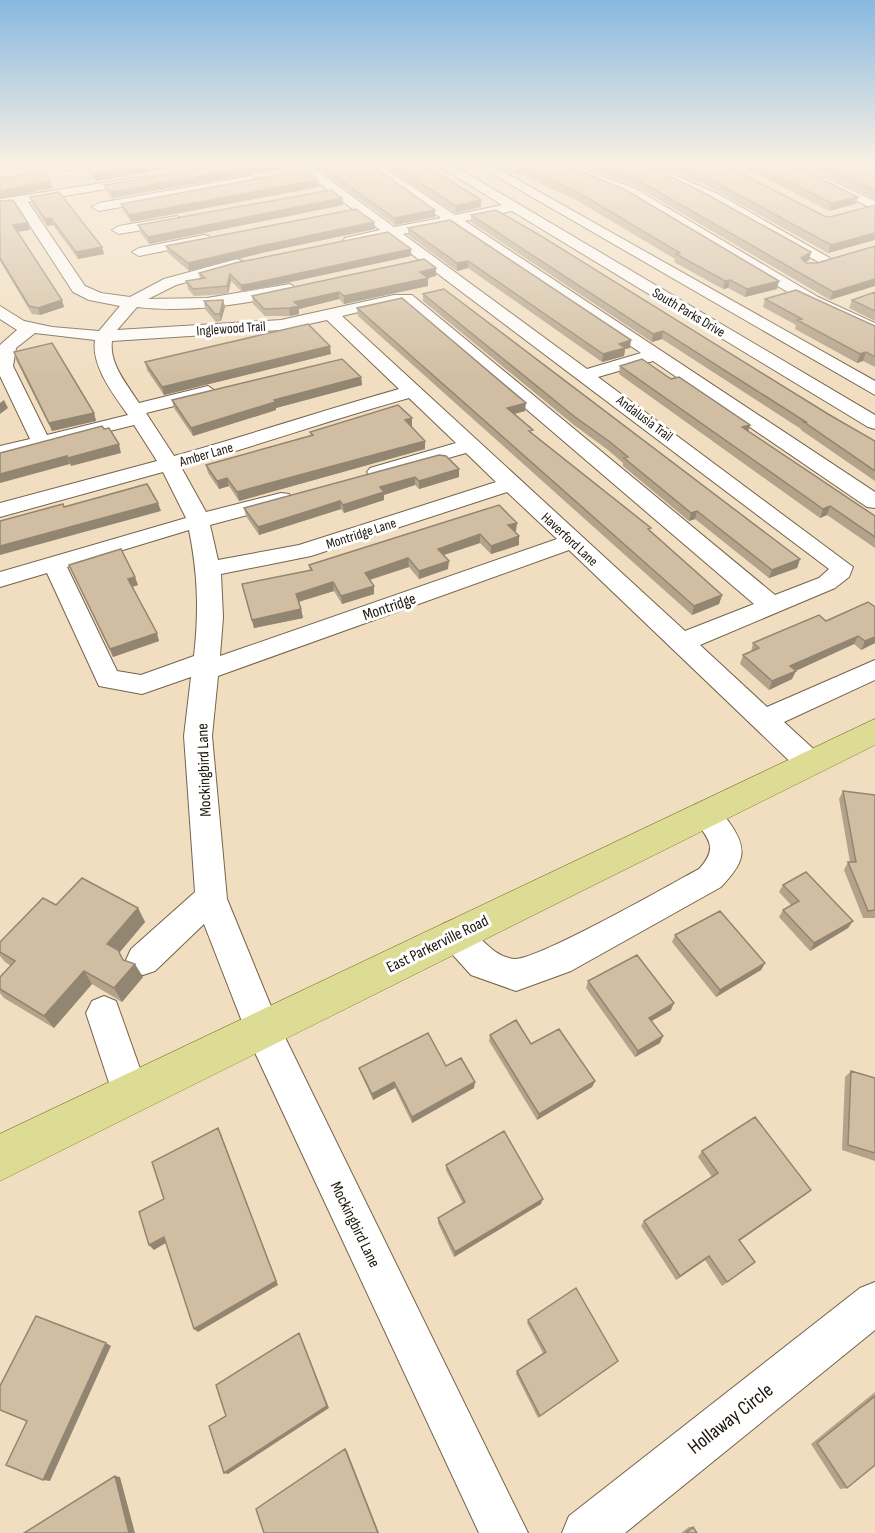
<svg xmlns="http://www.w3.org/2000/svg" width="875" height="1533" viewBox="0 0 875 1533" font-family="'Sofia Sans Condensed',sans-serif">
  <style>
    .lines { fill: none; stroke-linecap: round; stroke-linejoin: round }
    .minor-casing { stroke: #74634a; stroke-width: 2 }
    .major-casing { stroke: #8a8736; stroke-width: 1 }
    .minor { fill: #fff; fill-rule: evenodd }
    .major { fill: #dddc94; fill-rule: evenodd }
    .wall { fill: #b4a38b }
    .shaded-wall { fill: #928571 }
    .building { fill: #d1bea2; stroke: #928571; stroke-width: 1.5 }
    .labels { text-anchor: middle; stroke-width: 6; stroke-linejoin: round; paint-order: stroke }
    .far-street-label { font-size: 14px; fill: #1c150b; stroke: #fff }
    .street-label { font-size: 16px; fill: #1c150b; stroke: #fff }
    .near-street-label { font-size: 20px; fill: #1c150b; stroke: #fff }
  </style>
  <rect width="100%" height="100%" fill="#f1dec1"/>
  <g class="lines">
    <defs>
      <path id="minor" d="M65 164H96L90 168 60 171V165Z
        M294 164H308L394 227 441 218 364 164H378L455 215 502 205 436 164H451L875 415V429L868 427 512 211 465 221 875 492V508L867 507 653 361 598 377 853 567 849 577 835 588 700 645 767 707 875 660V680L784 722 820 755 824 763 820 771 810 774 800 771 569 550 218 676 212 736 227 899 277 1021 528 1533H479L250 1042 204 924 155 971 143 975 131 971 126 960 131 949 195 892 184 736 191 677 142 694 99 686 47 573 0 587V572L186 518 163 472 0 517V503L157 461 134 425 0 458V446L30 439 0 376V345L17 330 0 319V306L24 321 52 327 99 331 120 306 89 300 73 292 16 204 0 207V199L147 176 148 179 142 183 28 202 85 286 101 293 130 297 164 279 237 259 242 261 245 264 242 267 176 285 148 299 207 298 290 284 298 289 290 294C240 305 189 313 137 307L117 330 281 320 394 295H412L775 595 819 578 829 569 389 237 345 244 343 241 345 238 380 230ZM451 224 641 353 587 369 403 234ZM401 302 754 604 685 631 342 316ZM327 320 399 389C324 410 250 435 174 456L146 413 215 396 217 392 208 386 139 403C127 384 109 364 112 341L281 330ZM35 333 95 340C91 366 114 395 128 415L47 435 13 366 16 348ZM409 398 456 443 370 468 367 472 370 476 377 478 466 453 496 482 299 545 218 560 210 525 289 504 292 499 289 494 281 493 206 512 181 467C257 446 332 419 409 398ZM507 492 557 539 220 656 223 617 221 574 311 556ZM189 530C198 574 199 612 194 656L141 675 117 671 67 567Z
        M475 164H490L875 381V395Z
        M552 164H569L634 188 818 297 875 323V334L806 303 624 194Z
        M632 164H649L718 194 835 261 832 264H822L708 200Z
        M779 164H795L875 201V210Z
        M250 176 256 180 255 183 99 211 92 207 99 203Z
        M177 216 184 220 182 223 119 234 112 230 119 226Z
        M204 235 209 236 211 239 209 242 139 256 132 252 139 248Z
        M706 801C718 805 722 812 729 822 750 851 743 863 721 887L571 971 516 991 471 975 443 944 439 934 443 924 455 919C478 928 488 956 514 959 536 961 671 884 699 869 722 844 704 837 691 813L695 805Z
        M104 996 116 1001 149 1094 143 1107 130 1113 117 1107 86 1013 92 1001Z
        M875 1282V1330L625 1533H562L569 1516 860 1288Z"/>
      <path id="major" d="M875 719V745L0 1181V1134Z"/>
    </defs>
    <!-- minor casing -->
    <use href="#minor" class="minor-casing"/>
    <!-- major casing -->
    <use href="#major" class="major-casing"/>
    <!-- minor -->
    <use href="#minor" class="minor"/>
    <!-- major -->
    <use href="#major" class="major"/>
  </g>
  <!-- wall -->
  <path class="wall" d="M95 164 96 181 88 172 87 165Z
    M311 164H370L435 217 395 225Z
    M381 164H423L481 200V207L455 213Z
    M495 164H564L777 289 745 297 728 288 723 289 674 262 675 259 578 201 521 174 517 175Z
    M576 164H723L824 216 830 217 875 205V240L828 253 704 184 653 165 647 164 811 252 809 260 805 262 806 263H817L875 246 830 300 635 186Z
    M728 164H791L858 197 855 204 829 211 756 173Z
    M800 164H863L875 169V199Z
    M293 167 112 198 106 191 104 185Z
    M318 180 319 187 131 222 123 210 121 204Z
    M30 197 104 254 78 259 53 225 47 226 32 204Z
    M0 201 30 230 17 232 64 307 40 315 32 314 0 261Z
    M343 205 149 244 140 232 138 225Z
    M471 215 828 414 875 441V481L801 430V429L662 339 652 342 471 222Z
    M374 222 375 229 266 252 189 271 168 253 166 246Z
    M408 228 630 348 625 349 624 356 602 362 468 268 457 271 408 235Z
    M411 256 250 291 242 292 231 281 228 294 194 296 188 289 186 281 200 279 199 273Z
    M436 276 427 278 428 286 344 304 339 299 299 309V314L290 316H265L253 304 252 296Z
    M875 292V321L849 308 852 300Z
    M423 294 800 559 797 568 769 578 695 519 689 521 623 466V463L608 450 574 425 423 301Z
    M765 299 875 326V367L863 361 857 363 795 329 796 325 763 307Z
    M223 300 225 307 221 321 216 322 205 309 204 301Z
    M357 308 525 411 514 414 532 433 722 595 719 604 692 615 358 316Z
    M14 352 94 413 96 421 52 431 16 360Z
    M331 354 164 395 147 370 145 362Z
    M620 366 748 431 875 516V548L827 515 820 518 619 374Z
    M361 377 362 385 276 408V410L193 436 174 408 172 400Z
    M411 426 425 441V449L239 501 229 486 219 489 208 473 206 465 311 436 310 432 412 426Z
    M459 469V477L419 489 415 485 384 495V500L344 513 341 509 259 535 246 516 244 508Z
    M499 505 516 531H514L519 545 491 554 480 543 443 555 448 569 419 579 409 567 370 580 374 586V594L342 604 334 591 299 602 301 609 303 618 254 628 242 584 310 570 309 565Z
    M69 565 138 585 133 587 159 641 113 657Z
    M875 607V643L861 650 854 644 795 671 792 679 769 690 740 664 743 655 751 652 753 643 826 621Z
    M843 791 875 795V918H863L844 870 848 862H850L839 799Z
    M783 885 853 921 848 928 810 951 779 917 783 910 791 905 779 892Z
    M56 905 138 908 145 922 119 953 123 960 143 977 122 1002 92 984 54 1028 4 998 0 993V977L11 966 5 962 0 956V942Z
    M675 935 765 963 761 970 716 997 672 942Z
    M588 981 671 1010 652 1021 660 1043 635 1057 586 988Z
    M490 1035 531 1044 595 1081 592 1087 537 1120 489 1041Z
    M446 1066 474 1088 412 1123 395 1088 373 1100 361 1074 359 1068Z
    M851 1071 875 1078V1161L842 1150 845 1077Z
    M702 1151 811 1190 805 1195 740 1240 750 1266 722 1286 705 1260 676 1280 641 1226 644 1221 712 1177 698 1157Z
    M446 1165 541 1204 454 1257 438 1223V1218L463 1204 446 1170Z
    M528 1320 615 1363 538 1418 516 1374 517 1371 543 1353 527 1323Z
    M875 1392V1467L874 1465 847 1488 840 1489 811 1444Z
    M689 1527H693L697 1533H681Z"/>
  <!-- shaded-wall -->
  <path class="shaded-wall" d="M155 164H194L96 181 94 174Z
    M270 164H294L293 167 112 198 111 192Z
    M521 167V174L517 175V168Z
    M318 180 319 187 131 222 129 215Z
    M51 181 53 188 0 199V191Z
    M858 197 855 204 829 211 831 203Z
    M342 198 343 205 149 244 148 237Z
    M481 200V207L455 213 456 206Z
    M435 210V217L395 225 394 218Z
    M51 218 53 225 47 226 45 219Z
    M374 222 375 229 266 252 189 271 188 263 265 245Z
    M28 223 30 230 15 232 13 225Z
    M875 233 874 240 828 253 831 245Z
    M102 247 104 254 78 259 76 252Z
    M411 249V256L242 292 241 285Z
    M811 252 809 260 799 266 801 258Z
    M468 261V268L457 271V263Z
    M436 268V276L420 280V272Z
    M230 274 231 281 228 294 227 286Z
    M428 278V286L344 304V296Z
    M875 279V286L830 300 833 292Z
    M730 280 728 288 723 289 725 281Z
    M779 281 777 289 745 297 747 289Z
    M339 292V299L299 309V314L290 316 289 308 294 302Z
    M62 300 64 307 40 315 38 308Z
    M223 300 225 307 221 321 220 314Z
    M663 331 662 339 652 342 653 334Z
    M631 340 630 348 625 349 624 356 602 362 603 354 619 344Z
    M330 346 331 354 164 395 162 387Z
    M866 352 863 361 857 363 860 354Z
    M361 377 362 385 276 408V410L193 436 191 428 274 400Z
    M4 400 8 408 0 414V403Z
    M526 403 525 411 507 416V408Z
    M94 413 96 421 52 431 49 423Z
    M412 418V426L405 428V420Z
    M750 425 748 433 742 427Z
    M425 441V449L239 501 237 492Z
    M119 444 121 453 71 466 68 458Z
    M67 456 70 464 0 483V474Z
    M459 469V477L419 489V481Z
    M415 477V485L384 495V500L344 513 343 505 380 487Z
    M227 478 229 486 219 489 217 481Z
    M340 501 341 509 259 535 258 527Z
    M158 503 161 511 0 555V546Z
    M830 506 827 515 820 518 823 509Z
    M697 511 695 519 689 521 691 513Z
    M517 523 516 531 508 534V525Z
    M480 534V543L438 557V549Z
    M519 536V545L491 554V546Z
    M408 558 409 567 365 581V573Z
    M800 559 797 568 769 578 772 570Z
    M449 561 448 569 419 579V571Z
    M135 577 138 585 131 587 128 579Z
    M333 582 334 591 297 602 296 594Z
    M374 586V594L342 604 341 596Z
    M722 595 719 604 692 615 694 606Z
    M301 609 303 618 254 628 252 620Z
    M157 633 159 641 113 657 110 649Z
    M858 636 854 644 787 675 790 666Z
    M875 637V643L861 650 865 641Z
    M796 671 792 679 769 690 772 681Z
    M138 908 145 922 119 953 129 971 135 964 143 977 122 1002 114 988 107 944Z
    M853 921 848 928 810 951 814 943Z
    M765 963 761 970 716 997 720 990Z
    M84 971 92 984 54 1028 44 1016Z
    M674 1003 671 1010 646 1024 649 1018Z
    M663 1036 660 1043 635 1057 638 1051Z
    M595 1081 592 1087 537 1120 539 1114Z
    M394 1082 395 1088 373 1100 372 1094Z
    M475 1082 474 1088 412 1123V1117Z
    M218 1128 221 1134 278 1285 198 1332 194 1329Z
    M811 1190 805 1195 735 1244 739 1240Z
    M543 1199 541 1204 454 1257 455 1252Z
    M164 1237 169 1241 154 1250 149 1245Z
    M709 1256 705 1260 676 1280 680 1276Z
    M299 1333 301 1337 329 1408 228 1474 224 1473Z
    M106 1343 111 1346 50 1481 43 1480Z
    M345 1449 347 1451 379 1533H378Z
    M115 1476 120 1477 135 1533H129Z"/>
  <!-- building -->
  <path class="building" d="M95 164H155L94 174 87 165Z
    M228 164H270L111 192 104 185Z
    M319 164H370L435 210 394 218Z
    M391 164H423L481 200 456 206Z
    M509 164H563L624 189 779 281 747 289 730 280 725 281 676 254 680 253 579 193 521 167 517 168Z
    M595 164H646L708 195 811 252 801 258 806 263H817L875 246V279L833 292 636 179Z
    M671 164H723L824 216 830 217 875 205V233L831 245 706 177Z
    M752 164H791L858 197 831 203 758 166Z
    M817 164H863L875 169V190Z
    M305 170 318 180 129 215 121 204Z
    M44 172 51 181 0 191V178Z
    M331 190 342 198 148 237 138 225Z
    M59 192 102 247 76 252 51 218 45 219 30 197Z
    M13 200 28 223 13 225 62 300 38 308 29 306 0 258V201Z
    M356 209 374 222 265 245 188 263 166 246Z
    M496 210 541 236 828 414 875 441V471L804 422H806L663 331 653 334 471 215Z
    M450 220 631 340 619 344 625 348 603 354 468 261 457 263 408 228Z
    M388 232 411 249 249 284 241 285 230 274 227 286 193 289 186 281 205 278 199 273 235 263Z
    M424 259 436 268 420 272 428 278 344 296 339 292 294 302 299 306 289 308 264 309 252 296Z
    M444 289 800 559 772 570 697 511 691 513 624 458 628 457 610 442 575 417 423 294Z
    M796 290 875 326V357L866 352 860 354 797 320 802 319 765 299Z
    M875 292V311L852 300Z
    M402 298 526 403 507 408 533 430 529 431 651 528 648 529 722 595 694 606 357 308Z
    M223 300 220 314H215L204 301Z
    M308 324 330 346 162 387 145 362Z
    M52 343 94 413 49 423 14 352Z
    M342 359 361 377 274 400 275 402 191 428 172 400Z
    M642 359 671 379 679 377 750 425 742 427 875 516V537L830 506 823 509 620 366Z
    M398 405 412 418 405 420 425 441 237 492 227 478 217 481 206 465 313 435 310 432Z
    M102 426 104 429 109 428 119 444 68 458 67 456 0 474V453Z
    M439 455 446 456 459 469 419 481 415 477 380 487 384 492 343 505 340 501 258 527 244 508Z
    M147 484 158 503 0 546V521L63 504 64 507Z
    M499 505 517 523 508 525 519 536 491 546 480 534 438 549 449 561 419 571 408 558 365 573 374 586 341 596 333 582 296 594 301 609 252 620 242 584 312 570 309 565Z
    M121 549 135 577 128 579 157 633 110 649 69 565Z
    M868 602 875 607V637L865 641 858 636 790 666 796 671 772 681 743 655 759 648 753 643 819 615 826 621Z
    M843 791 875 795V910L868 911 848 862H856Z
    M806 872 853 921 814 943 783 910 799 901 783 885Z
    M82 878 138 908 107 944 118 950 123 960 135 964 114 988 84 971 44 1016 0 989V977L15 961 0 952V942L43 898 56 905Z
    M720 911 765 963 720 990 675 935Z
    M637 955 674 1003 649 1018 663 1036 638 1051 588 981Z
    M516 1020 531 1044 559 1029 595 1081 539 1114 490 1035Z
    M428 1033 446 1066 461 1058 475 1082 412 1117 394 1082 372 1094 359 1068Z
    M851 1071 875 1078V1153L848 1145Z
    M755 1117 811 1190 739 1240 755 1262 727 1282 709 1256 680 1276 644 1221 718 1173 702 1151Z
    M218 1128 276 1281 194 1329 164 1237 149 1245 139 1212 164 1199 152 1162Z
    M504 1131 543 1199 455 1252 438 1218 465 1202 446 1165Z
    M576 1288 618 1361 540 1416 517 1371 546 1352 528 1320Z
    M36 1316 106 1343 43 1480 6 1465 27 1421 0 1410V1386Z
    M299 1333 327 1406 224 1473 209 1426 226 1416 216 1385Z
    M875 1396V1465L847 1488 817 1443Z
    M345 1449 378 1533H264L256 1509Z
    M115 1476 129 1533H24Z
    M693 1527 697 1533H686Z"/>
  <!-- sky -->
  <linearGradient id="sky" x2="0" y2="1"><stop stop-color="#87b9e0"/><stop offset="0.43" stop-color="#f9f0e3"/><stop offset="1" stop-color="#f9f0e3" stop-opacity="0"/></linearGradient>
  <rect width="875" height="379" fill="url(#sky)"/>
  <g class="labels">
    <!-- far-street labels -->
    <g class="far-street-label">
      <text transform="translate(689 312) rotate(31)" y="5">South Parks Drive</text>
      <text transform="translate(231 328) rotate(-4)" y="5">Inglewood Trail</text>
      <text transform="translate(645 418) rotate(37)" y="5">Andalusia Trail</text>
      <text transform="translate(206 454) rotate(-16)" y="5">Amber Lane</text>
      <text transform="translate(361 533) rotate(-18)" y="5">Montridge Lane</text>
      <text transform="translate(570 539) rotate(43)" y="5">Haverford Lane</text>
    </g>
    <!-- street labels -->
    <g class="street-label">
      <text transform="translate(389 606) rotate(-19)" y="6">Montridge</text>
      <text transform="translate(203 770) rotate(-92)" y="6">Mockingbird Lane</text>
      <text transform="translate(437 943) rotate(-26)" y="6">East Parkerville Road</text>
      <text transform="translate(356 1224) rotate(64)" y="6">Mockingbird Lane</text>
    </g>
    <!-- near-street labels -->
    <g class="near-street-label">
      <text transform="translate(730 1418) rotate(-38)" y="7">Hollaway Circle</text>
    </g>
  </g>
</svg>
